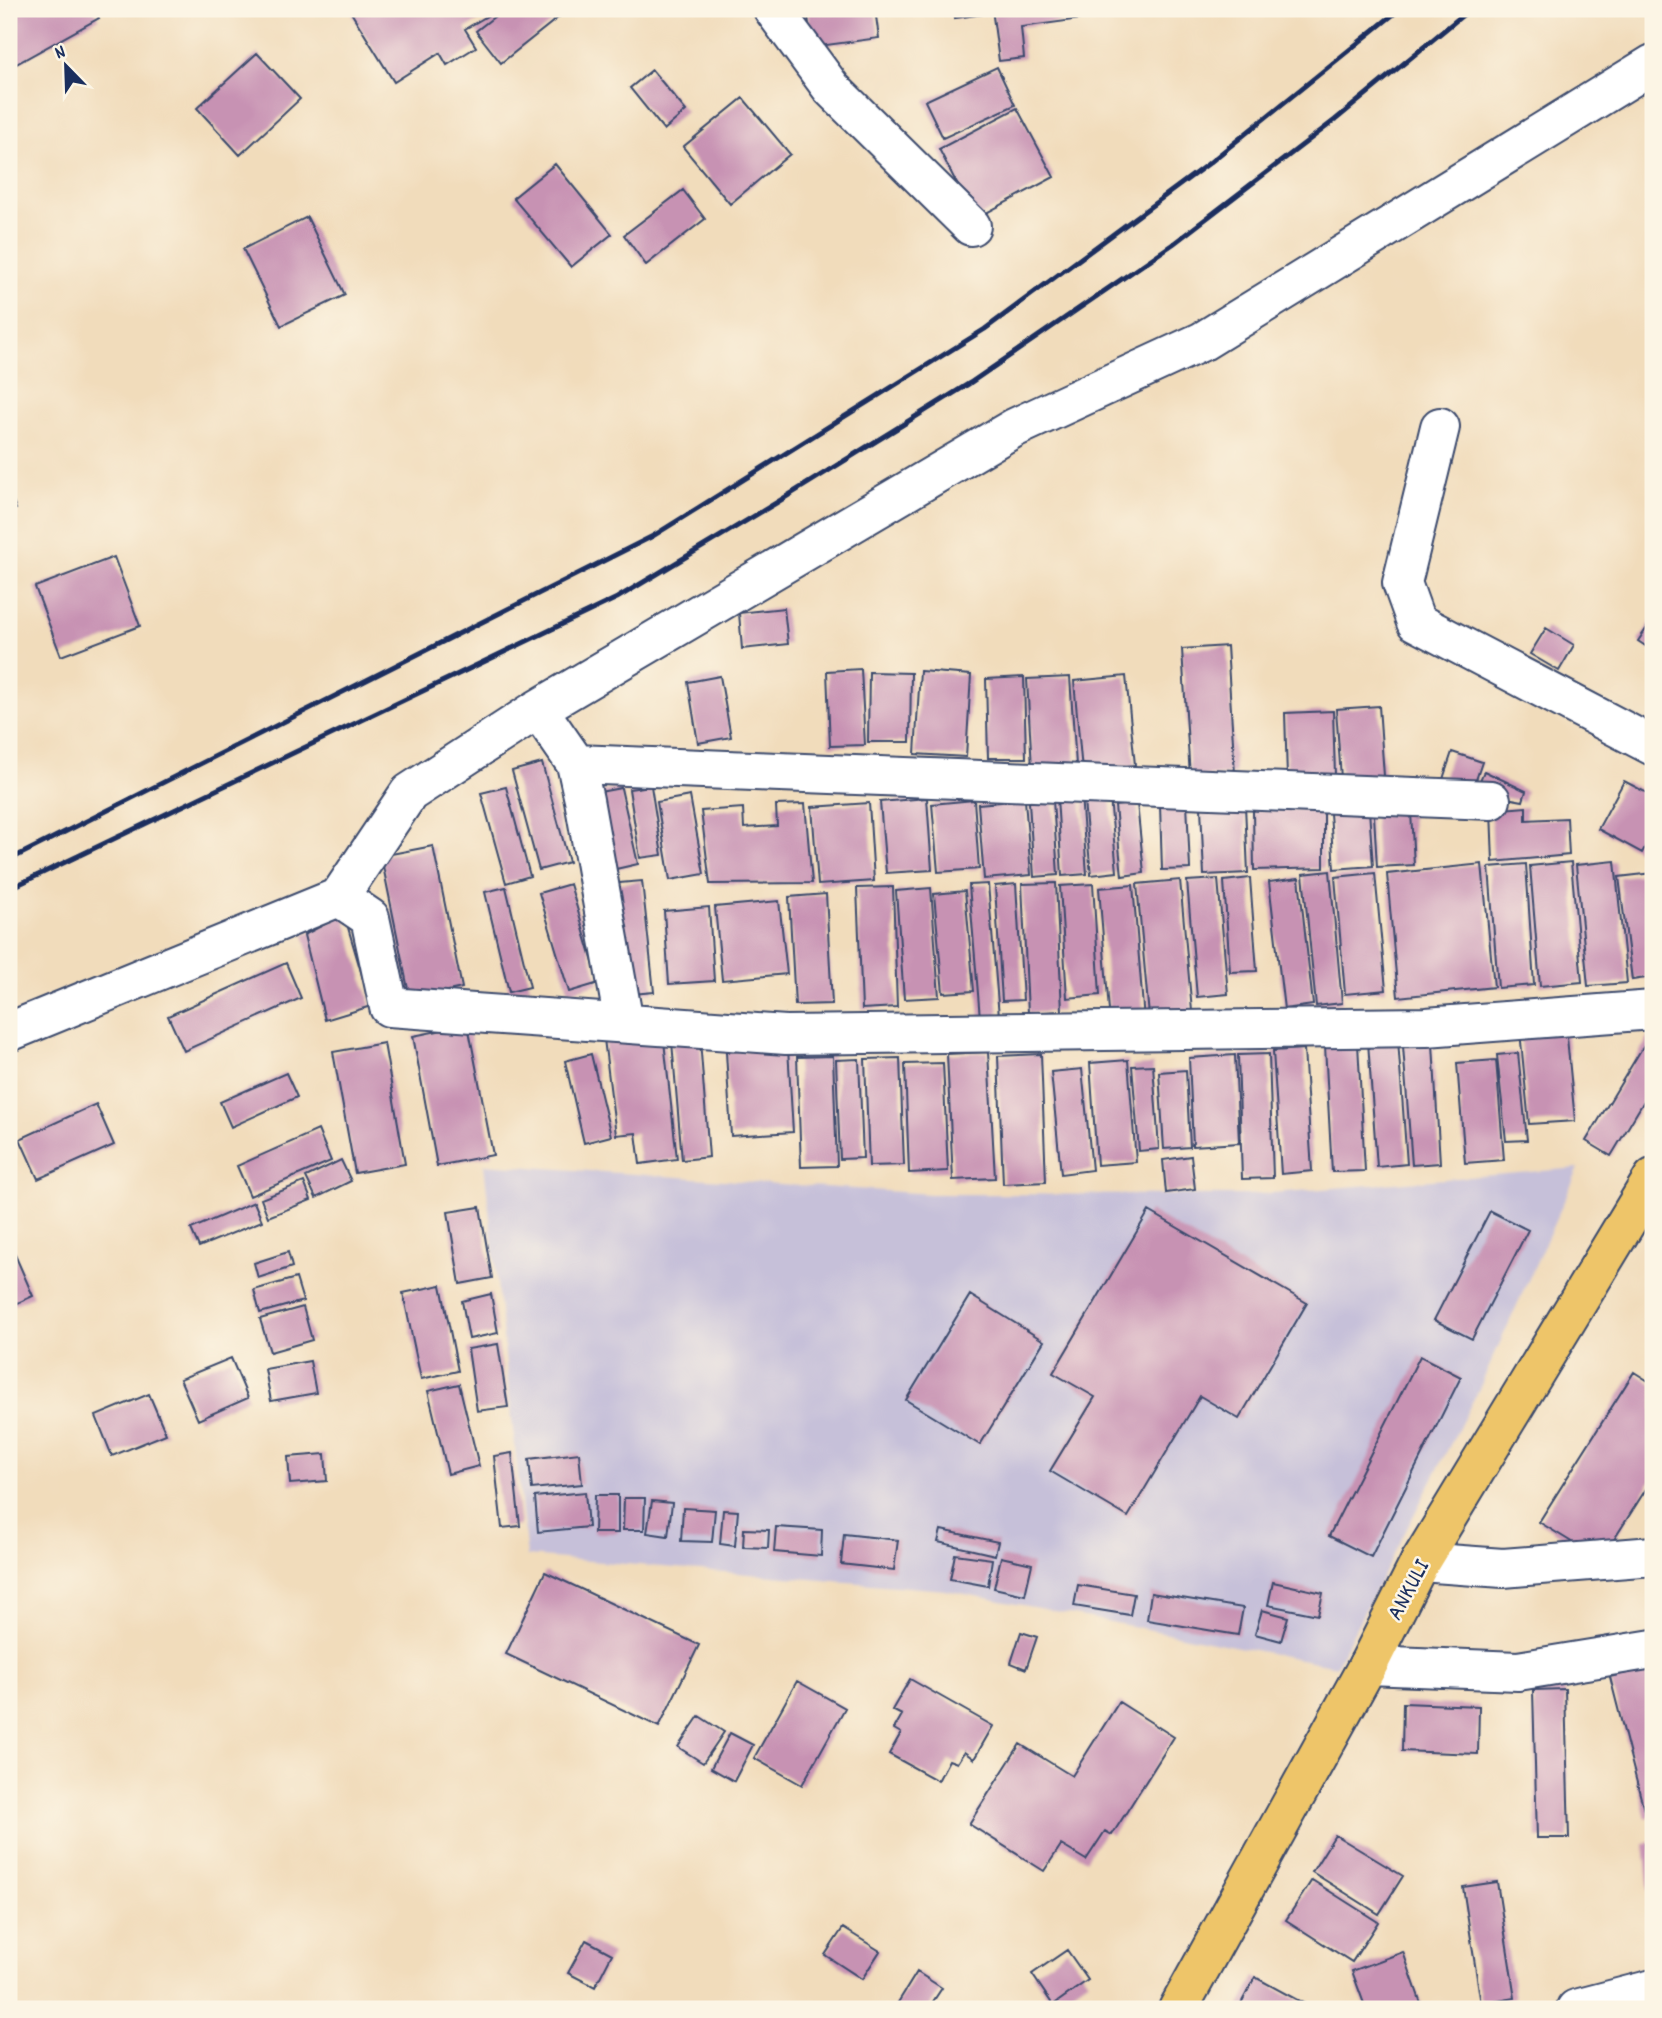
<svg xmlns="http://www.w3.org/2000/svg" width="1662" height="2018" viewBox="0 0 1662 2018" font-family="Dekko,sans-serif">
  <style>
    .industrial { fill: #c6c0d9 }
    .building { fill: #c792b3 }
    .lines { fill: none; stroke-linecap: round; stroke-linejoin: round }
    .minor-casing { stroke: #3b496c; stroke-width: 42 }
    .major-casing { stroke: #3b496c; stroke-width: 42 }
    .minor { stroke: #fff; stroke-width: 38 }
    .major { stroke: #eec569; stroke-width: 38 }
    .rail { stroke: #1b2f5e; stroke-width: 5 }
    .labels { text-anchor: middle; stroke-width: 5; stroke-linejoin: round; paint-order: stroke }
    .street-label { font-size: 24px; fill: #1b2f5e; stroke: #fcf5e5 }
  </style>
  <rect width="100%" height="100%" fill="#fcf5e5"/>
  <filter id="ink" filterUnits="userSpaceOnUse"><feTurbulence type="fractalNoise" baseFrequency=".0143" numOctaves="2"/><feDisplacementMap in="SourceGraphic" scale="14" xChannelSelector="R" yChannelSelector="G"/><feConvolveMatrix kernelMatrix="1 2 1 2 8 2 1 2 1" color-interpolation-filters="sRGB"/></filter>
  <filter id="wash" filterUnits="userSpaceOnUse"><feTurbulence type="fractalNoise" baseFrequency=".00686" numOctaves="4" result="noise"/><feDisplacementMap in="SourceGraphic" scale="28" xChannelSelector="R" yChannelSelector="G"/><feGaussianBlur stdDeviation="1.57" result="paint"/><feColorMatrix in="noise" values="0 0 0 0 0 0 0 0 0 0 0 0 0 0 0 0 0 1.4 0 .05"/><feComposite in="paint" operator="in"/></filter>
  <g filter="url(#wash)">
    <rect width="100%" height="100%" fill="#f1dcbb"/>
    <!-- industrial -->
    <path class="industrial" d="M484 1164 931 1194 1248 1195 1579 1168 1480 1387 1336 1666 945 1590 527 1556Z"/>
    <g id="blocks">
      <!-- building -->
      <path class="building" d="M9 9H94L99 18 9 68Z
        M360 9H499L465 29 476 47 447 65 440 53 394 82 352 14Z
        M504 9H554L560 16 501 63 476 31Z
        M807 9H875L879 38 812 47Z
        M954 9H990L991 13 955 18Z
        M992 9H1095L1096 17 1021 27 1024 58 999 61Z
        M1098 9H1148V10L1099 17Z
        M257 53 300 99 240 155 197 108Z
        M997 67 1015 105 943 138 925 101Z
        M652 70 686 111 664 130 630 88Z
        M743 98 790 154 730 204 683 147Z
        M1017 108 1054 177 975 219 939 149Z
        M555 164 612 234 571 267 513 198Z
        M683 190 705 219 646 265 624 235Z
        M307 217 345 295 281 326 243 249Z
        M9 490 16 509 9 512Z
        M114 557 140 626 61 656 35 587Z
        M784 608 788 644 742 649 739 613Z
        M1653 619V651L1638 641Z
        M1546 628 1574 645 1559 671 1530 654Z
        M1227 646 1235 774 1190 777 1182 649Z
        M861 669 865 745 830 746 827 671Z
        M920 671 971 675 966 757 915 754Z
        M869 672 911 673 910 742H868Z
        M720 676 731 737 698 743 688 682Z
        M1126 676 1135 765 1082 771 1074 681Z
        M1024 677 1026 758H988L986 679Z
        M1070 677 1076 765 1032 768 1027 679Z
        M1379 706 1384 776 1341 778 1336 709Z
        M1333 711 1335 775 1287 777 1285 713Z
        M1452 752 1482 762 1470 798 1440 788Z
        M542 763 569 862 539 870 512 771Z
        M1484 771 1526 791 1523 801 1475 792Z
        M1624 781 1653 796V832L1642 853 1598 829Z
        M651 786 662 855 640 858 629 789Z
        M506 787 530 876 506 883 481 793Z
        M621 788 638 864 607 871 589 794Z
        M1081 795 1087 874 1062 876 1057 797Z
        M690 796 704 874 670 880 657 802Z
        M927 798 932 870 886 873 880 802Z
        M1110 798 1117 872 1091 875 1084 801Z
        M974 800 979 869 938 872 932 804Z
        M1025 800 1031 875 984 879 978 804Z
        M1053 800 1058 875 1034 877 1029 802Z
        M869 803 874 881 818 885 812 807Z
        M1137 803 1144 873 1122 876 1115 806Z
        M1187 803 1190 869 1162 870 1160 804Z
        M805 804 812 883 710 884 701 811 743 808 744 828 777 826 776 805Z
        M1245 805 1248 873 1204 875 1201 807Z
        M1526 807V820L1567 818 1569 855 1493 862 1491 810Z
        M1324 809V868L1254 870 1253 810Z
        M1369 810 1373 866 1334 869 1330 813Z
        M1411 812 1414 865 1377 867 1374 815Z
        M433 846 462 988 410 999 381 856Z
        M1615 861 1627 983 1588 986 1576 865Z
        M1571 862 1582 982 1540 986 1530 866Z
        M1482 864 1494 987 1398 997 1387 874Z
        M1526 864 1534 985 1498 988 1489 867Z
        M1330 871 1342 1003 1316 1006 1303 874Z
        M1375 873 1386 990 1345 994 1335 877Z
        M1653 873V977L1632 980 1619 877Z
        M1250 878 1257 971 1230 972 1224 881Z
        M1299 878 1313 1005 1284 1009 1269 882Z
        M1218 879 1228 994 1197 997 1187 881Z
        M1180 880 1192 1011 1149 1016 1137 884Z
        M642 881 654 992 621 995 608 884Z
        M1056 883 1062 1011 1028 1013 1022 884Z
        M570 884 599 983 569 992 539 893Z
        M988 884 999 1016 980 1018 969 885Z
        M1016 884 1023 1000 1002 1001 995 886Z
        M1093 884 1100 995 1067 998 1060 886Z
        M1133 885 1144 1020 1110 1023 1099 888Z
        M506 887 530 987 509 992 485 892Z
        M893 887 897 1007 862 1009 857 888Z
        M931 888 939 997 904 999 896 891Z
        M965 891 974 991 943 993 934 894Z
        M826 894 832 1004 795 1005 789 897Z
        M779 901 787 974 722 980 715 907Z
        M709 907 714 981 669 984 664 911Z
        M344 914 371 1006 325 1020 304 935Z
        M286 963 301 998 184 1051 168 1016Z
        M468 1025 493 1155 437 1166 413 1036Z
        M1566 1027 1575 1121 1529 1124 1520 1031Z
        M1653 1030V1086L1611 1156 1586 1141Z
        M663 1032 677 1159 640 1164 636 1133 616 1135 604 1039Z
        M700 1040 709 1157 682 1160 672 1042Z
        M1398 1040 1407 1164 1377 1167 1368 1042Z
        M384 1043 405 1164 355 1173 333 1052Z
        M1358 1044 1365 1171 1332 1172 1325 1046Z
        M1433 1044 1440 1163 1412 1165 1403 1046Z
        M788 1048 793 1132 731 1136 726 1052Z
        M1304 1049 1312 1171 1281 1174 1273 1051Z
        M988 1052 995 1178 953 1180 947 1054Z
        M1518 1053 1527 1140 1506 1141 1497 1055Z
        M591 1054 611 1136 584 1143 565 1061Z
        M1041 1054 1046 1182 1003 1184 998 1056Z
        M1269 1054 1273 1178 1242 1179 1238 1055Z
        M1235 1055 1239 1143 1193 1146 1189 1058Z
        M833 1056 837 1166 801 1167 797 1057Z
        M900 1058 904 1165 869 1166 865 1059Z
        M859 1059 863 1158 840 1159 836 1060Z
        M1128 1060 1136 1162 1097 1165 1090 1063Z
        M1496 1060 1504 1160 1465 1163 1457 1063Z
        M943 1063 948 1171 909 1173 905 1064Z
        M1153 1065 1159 1149 1139 1151 1132 1066Z
        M1082 1069 1092 1170 1061 1174 1051 1072Z
        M1186 1070 1190 1147 1164 1149 1159 1072Z
        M286 1073 297 1097 231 1127 220 1102Z
        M96 1104 114 1145 38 1179 20 1139Z
        M318 1130 331 1161 250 1196 237 1166Z
        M1191 1156 1195 1189 1166 1193 1163 1160Z
        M341 1160 351 1181 316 1198 306 1177Z
        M304 1182 311 1200 268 1217 261 1199Z
        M254 1202 262 1221 199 1247 191 1229Z
        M480 1207 492 1278 460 1284 448 1212Z
        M1149 1211 1307 1303 1239 1419 1200 1396 1128 1517 1050 1471 1095 1397 1053 1373Z
        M1490 1211 1528 1230 1472 1339 1434 1320Z
        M9 1241 33 1296 9 1307Z
        M288 1252 292 1267 258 1278 254 1263Z
        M296 1278 303 1301 260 1313 254 1290Z
        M441 1285 458 1371 421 1379 403 1293Z
        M491 1294 498 1333 469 1339 462 1301Z
        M970 1295 1044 1341 980 1445 906 1400Z
        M303 1307 312 1340 270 1352 260 1319Z
        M498 1344 508 1407 477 1411 468 1349Z
        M1420 1356 1461 1377 1371 1557 1329 1536Z
        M231 1358 248 1398 198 1420 180 1379Z
        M310 1361 316 1393 271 1401 265 1369Z
        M1634 1372 1653 1384V1478L1601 1560 1539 1522Z
        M459 1384 479 1466 448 1474 428 1391Z
        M149 1394 166 1434 112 1456 96 1416Z
        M512 1453 520 1526 502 1528 494 1456Z
        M579 1453 582 1484 532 1489 529 1459Z
        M325 1454 327 1481 290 1484 288 1457Z
        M585 1492 588 1527 538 1532 535 1497Z
        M595 1495H618V1533H594Z
        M624 1498H645L644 1530H623Z
        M652 1501 672 1503 668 1536 647 1533Z
        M683 1508 715 1510 712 1542 681 1541Z
        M723 1510 738 1511 735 1546 720 1544Z
        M776 1527 822 1530 821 1556 774 1552Z
        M744 1529 769 1530 768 1548 743 1547Z
        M941 1530 998 1542 995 1555 938 1542Z
        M844 1534 898 1540 894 1570 841 1564Z
        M955 1554 992 1559 988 1586 950 1579Z
        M1001 1557 1032 1564 1025 1595 994 1588Z
        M545 1572 699 1645 659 1727 506 1654Z
        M1273 1582 1323 1593 1318 1615 1268 1605Z
        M1078 1585 1134 1594 1130 1615 1074 1606Z
        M1151 1593 1243 1608 1238 1635 1147 1620Z
        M1262 1610 1288 1617 1281 1641 1255 1634Z
        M1021 1632 1037 1637 1026 1669 1011 1663Z
        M1653 1666V1816L1646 1818 1610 1677Z
        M910 1679 993 1726 974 1759 964 1752 957 1763 949 1760 938 1781 889 1754 901 1733 894 1729 902 1715 892 1710Z
        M797 1681 845 1708 802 1785 754 1758Z
        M1565 1689 1569 1838H1537L1533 1690Z
        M1119 1702 1174 1737 1112 1835 1105 1831 1086 1860 1061 1845 1044 1871 969 1824 1020 1744 1072 1776Z
        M1403 1703 1479 1706 1478 1754 1402 1751Z
        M699 1716 724 1732 703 1763 678 1747Z
        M730 1733 753 1745 734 1781 711 1768Z
        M1335 1835 1403 1876 1379 1914 1312 1872Z
        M1653 1842V1914H1651L1644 1843Z
        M1312 1880 1378 1922 1352 1962 1286 1920Z
        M1497 1882 1515 1998 1481 2004 1463 1887Z
        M843 1928 880 1951 862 1979 825 1955Z
        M586 1940 612 1954 595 1987 568 1973Z
        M1067 1950 1088 1980 1053 2005 1032 1974Z
        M1403 1952 1423 2009H1366L1352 1971Z
        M917 1972 942 1988 928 2009H894Z
        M1255 1977 1314 2009H1238Z"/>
    </g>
  </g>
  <g filter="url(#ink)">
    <use href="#blocks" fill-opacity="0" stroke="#3b496c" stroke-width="2"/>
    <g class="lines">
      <defs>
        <path id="minor" d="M773 9 832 89 971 226
          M1440 427 1402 583 1416 622 1653 746
          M538 709 576 764 584 800 624 1023
          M576 764 1491 800
          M339 897 409 793 538 709 1014 428 1203 341 1653 64
          M9 1032 339 897 370 918 389 1007 786 1035 1426 1027 1653 1010
          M1420 1562 1503 1568 1653 1556
          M1368 1665 1518 1671 1653 1649
          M1576 2009 1653 1989"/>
        <path id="major" d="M1178 2009 1368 1665 1420 1562 1653 1178"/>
      </defs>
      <!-- minor casing -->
      <use href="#minor" class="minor-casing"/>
      <!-- major casing -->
      <use href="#major" class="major-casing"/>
      <!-- minor -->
      <use href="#minor" class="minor"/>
      <!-- major -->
      <use href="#major" class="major"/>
      <!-- rail -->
      <path class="rail" d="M9 860 653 536 985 329 1208 164 1400 9
        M9 889 617 598 776 503 970 383 1173 244 1335 120 1470 9"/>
    </g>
  </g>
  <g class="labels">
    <!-- street labels -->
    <g class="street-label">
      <text transform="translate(1407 1589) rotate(-62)" y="8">ANKULI</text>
    </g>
  </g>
  <!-- margin -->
  <rect width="1662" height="2018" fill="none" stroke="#fcf5e5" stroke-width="35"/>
  <!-- north arrow -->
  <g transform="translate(66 66) rotate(337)" stroke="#fcf5e5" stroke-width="5" paint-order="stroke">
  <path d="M0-5L12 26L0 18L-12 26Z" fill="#1b2f5e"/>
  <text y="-10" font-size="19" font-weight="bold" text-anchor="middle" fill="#1b2f5e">N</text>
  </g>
</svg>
